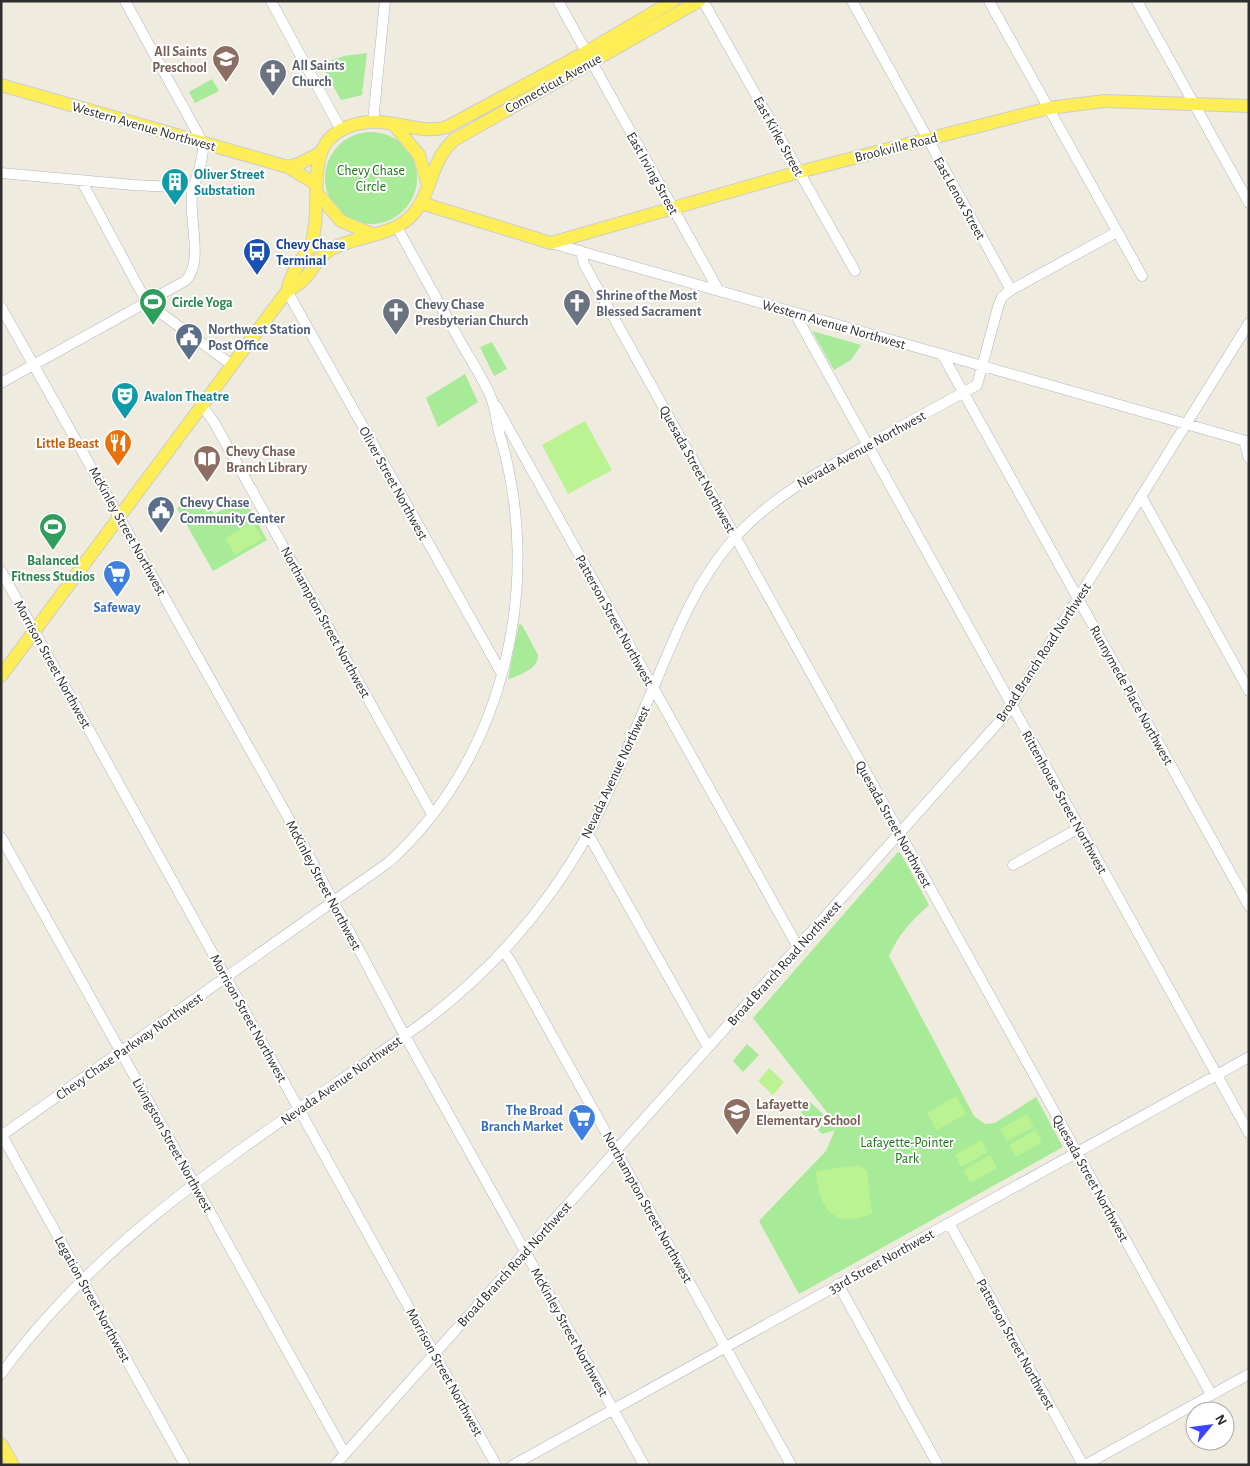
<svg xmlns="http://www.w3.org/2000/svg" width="1250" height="1466" viewBox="0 0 1250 1466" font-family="'Alegreya Sans',sans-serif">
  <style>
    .green { fill: #a7ea97 }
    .pitch { fill: #bbf292 }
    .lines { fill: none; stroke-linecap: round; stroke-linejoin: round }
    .minor-casing { stroke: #b3b3c2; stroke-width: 11 }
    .major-casing { stroke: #cdcdcd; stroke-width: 14 }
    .minor { stroke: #fff; stroke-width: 10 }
    .major { stroke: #fdee57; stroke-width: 12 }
    .labels { text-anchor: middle; stroke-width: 4; stroke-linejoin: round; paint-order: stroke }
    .education-label { font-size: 14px; font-weight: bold; fill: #785e54; stroke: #fff; text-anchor: start }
    .worship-label { font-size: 14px; font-weight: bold; fill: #5b616d; stroke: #fff; text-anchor: start }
    .street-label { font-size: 14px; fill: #2d2d2d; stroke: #fff }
    .park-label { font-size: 14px; fill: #1a7315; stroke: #fff }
    .culture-label { font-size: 14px; font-weight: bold; fill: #0d838f; stroke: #fff; text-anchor: start }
    .transit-label { font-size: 14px; font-weight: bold; fill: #164399; stroke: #fff; text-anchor: start }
    .leisure-label { font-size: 14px; font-weight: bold; fill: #27864d; stroke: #fff; text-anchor: start }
    .service-label { font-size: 14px; font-weight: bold; fill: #4e5e75; stroke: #fff; text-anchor: start }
    .food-label { font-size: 14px; font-weight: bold; fill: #c56008; stroke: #fff; text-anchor: end }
    .shop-label { font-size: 14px; font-weight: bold; fill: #366cbe; stroke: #fff }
  </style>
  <rect width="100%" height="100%" fill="#efebdf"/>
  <!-- green -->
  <path class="green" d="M367 53 362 95 341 100 321 64 344 56Z
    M212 79 219 91 195 103 189 92Z
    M325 178a46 46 0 1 1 92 0a46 46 0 1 1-92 0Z
    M812 331 861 345 851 360 834 370Z
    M492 342 507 369 494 376 480 347Z
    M465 374 478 402 438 427 426 398Z
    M195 498 200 507 207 503 214 514 244 498 267 540 213 571 177 508Z
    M519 624 522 625 538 655C539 668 519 676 508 679Z
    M898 852 901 854 929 905C912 920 898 935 889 956L974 1116 985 1124 995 1123 1036 1097 1063 1147 799 1294 759 1221 826 1151 837 1125 753 1018Z
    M747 1044 759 1055 743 1072 733 1061Z
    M809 1101 834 1124 835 1130 822 1134 801 1113Z"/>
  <!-- pitch -->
  <path class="pitch" d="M585 421 612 470 568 494 542 445Z
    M253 522 262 539 235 555 225 538Z
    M769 1068 784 1082 773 1095 758 1081Z
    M956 1096 966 1114 937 1130 927 1113Z
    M1027 1114 1034 1127 1007 1141 1000 1129Z
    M1036 1130 1042 1142 1016 1157 1009 1145Z
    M981 1140 988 1152 961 1167 955 1155Z
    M990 1155 997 1168 970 1183 963 1170Z
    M859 1165 867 1171 872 1213C833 1232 818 1206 816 1171Z"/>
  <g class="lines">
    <defs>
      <path id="minor" d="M271 1 341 130
        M558 1 719 291
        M703 1 855 271
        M852 1 1011 290
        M989 1 1142 276
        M1137 1 1249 203
        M373 122 385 1
        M1 173 133 185 194 188
        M81 180 147 303 232 365
        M551 243 1249 442
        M581 251 584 264 1211 1394
        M287 291 502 674
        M1 307 298 835 399 1025 644 1465
        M794 312 1249 1133
        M942 354 1249 906
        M1 383 185 281C204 264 189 220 192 196 195 177 204 162 203 143L125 1
        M202 405 215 424 432 814
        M496 406 798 947
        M1244 441 1249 458
        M1141 496 1249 691
        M1 571 496 1465
        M588 834 708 1047
        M1 837 345 1454
        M1013 865 1079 828
        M503 951 510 960 791 1465
        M1 1134 185 1465
        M1 1136 389 862C505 757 544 583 500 436 496 423 496 408 490 395 482 377 471 360 461 343 440 304 418 266 397 227
        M949 1223 1083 1465
        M838 1284 938 1465
        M1 1374C112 1222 273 1130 424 1022 490 972 546 909 587 836 610 792 628 746 648 700 672 645 691 589 731 542 770 497 822 470 873 442 908 423 942 404 977 385L998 307 1002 297 1011 290 1117 232
        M335 1465 1006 714 1249 323
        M513 1465 1249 1057
        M1085 1465 1249 1374"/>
      <path id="major" d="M1 85 288 167 316 184
        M394 125 419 155 428 185
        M288 167 301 163 320 153
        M316 192 341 221 372 234
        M421 203 551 243 799 172 1049 108 1105 101 1249 106
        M287 291C291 289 296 286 300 283 312 273 317 257 331 249 357 235 394 237 414 213 432 192 431 159 454 140L699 1
        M1 676 287 291C289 284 291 276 295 270 301 258 311 250 313 237 324 189 297 131 368 122 395 119 419 135 447 127L586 52 673 1
        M1 1444 13 1465"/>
    </defs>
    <!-- minor casing -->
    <use href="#minor" class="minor-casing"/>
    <!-- major casing -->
    <use href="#major" class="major-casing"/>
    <!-- minor -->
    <use href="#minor" class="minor"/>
    <!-- major -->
    <use href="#major" class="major"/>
  </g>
  <!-- icons -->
  <defs>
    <symbol id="school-pin" viewBox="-11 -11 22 30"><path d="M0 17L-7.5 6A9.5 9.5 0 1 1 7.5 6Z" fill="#8d6e63" stroke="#fff"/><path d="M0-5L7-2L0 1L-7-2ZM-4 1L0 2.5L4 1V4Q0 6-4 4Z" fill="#fff"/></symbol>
    <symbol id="church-pin" viewBox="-11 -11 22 30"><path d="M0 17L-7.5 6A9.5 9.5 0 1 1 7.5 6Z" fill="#6b7280" stroke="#fff"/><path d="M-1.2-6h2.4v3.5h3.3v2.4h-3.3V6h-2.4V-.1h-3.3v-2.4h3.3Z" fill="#fff"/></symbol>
    <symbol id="building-pin" viewBox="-11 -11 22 30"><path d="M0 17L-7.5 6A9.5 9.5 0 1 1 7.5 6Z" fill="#0f9aa8" stroke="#fff"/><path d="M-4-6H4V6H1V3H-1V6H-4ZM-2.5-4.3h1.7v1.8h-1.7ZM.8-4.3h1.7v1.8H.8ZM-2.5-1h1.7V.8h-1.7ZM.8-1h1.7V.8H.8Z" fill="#fff"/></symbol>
    <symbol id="bus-pin" viewBox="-11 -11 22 30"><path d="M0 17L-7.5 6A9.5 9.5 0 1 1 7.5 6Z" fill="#1a4fb4" stroke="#fff"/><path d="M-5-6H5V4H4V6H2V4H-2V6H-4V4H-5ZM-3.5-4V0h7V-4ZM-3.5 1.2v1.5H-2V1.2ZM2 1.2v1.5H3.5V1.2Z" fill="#fff"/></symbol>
    <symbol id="stadium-pin" viewBox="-11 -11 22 30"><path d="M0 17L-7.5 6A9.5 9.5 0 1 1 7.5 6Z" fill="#2e9e5b" stroke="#fff"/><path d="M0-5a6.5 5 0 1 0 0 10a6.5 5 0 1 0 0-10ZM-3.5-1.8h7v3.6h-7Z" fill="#fff"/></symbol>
    <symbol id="civic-pin" viewBox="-11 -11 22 30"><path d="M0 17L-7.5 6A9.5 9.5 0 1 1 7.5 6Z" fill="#5c6f8a" stroke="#fff"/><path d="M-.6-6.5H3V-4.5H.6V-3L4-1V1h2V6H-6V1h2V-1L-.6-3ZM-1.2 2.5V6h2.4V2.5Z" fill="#fff"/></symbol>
    <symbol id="theatre-pin" viewBox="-11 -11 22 30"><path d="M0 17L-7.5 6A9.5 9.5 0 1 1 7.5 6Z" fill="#0f9aa8" stroke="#fff"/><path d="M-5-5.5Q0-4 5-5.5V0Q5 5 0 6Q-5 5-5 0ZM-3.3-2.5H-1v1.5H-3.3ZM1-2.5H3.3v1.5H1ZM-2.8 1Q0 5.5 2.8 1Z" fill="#fff"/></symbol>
    <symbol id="restaurant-pin" viewBox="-11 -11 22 30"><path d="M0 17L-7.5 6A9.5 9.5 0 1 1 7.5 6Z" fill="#e8710a" stroke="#fff"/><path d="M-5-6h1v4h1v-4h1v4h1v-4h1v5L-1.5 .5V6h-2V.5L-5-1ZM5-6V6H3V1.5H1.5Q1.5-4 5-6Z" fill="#fff"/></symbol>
    <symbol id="library-pin" viewBox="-11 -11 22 30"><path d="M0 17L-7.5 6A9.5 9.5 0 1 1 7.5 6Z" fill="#8d6e63" stroke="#fff"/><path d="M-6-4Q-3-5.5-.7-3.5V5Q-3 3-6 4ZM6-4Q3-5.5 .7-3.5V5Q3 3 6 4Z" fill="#fff"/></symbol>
    <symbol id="supermarket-pin" viewBox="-11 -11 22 30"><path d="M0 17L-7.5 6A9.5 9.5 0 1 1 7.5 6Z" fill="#3f7fe0" stroke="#fff"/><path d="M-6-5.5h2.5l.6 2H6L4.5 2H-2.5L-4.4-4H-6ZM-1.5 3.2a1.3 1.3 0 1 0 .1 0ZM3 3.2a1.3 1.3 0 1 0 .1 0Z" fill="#fff"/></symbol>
  </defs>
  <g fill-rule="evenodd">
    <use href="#school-pin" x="210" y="43" width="32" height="43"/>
    <use href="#church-pin" x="257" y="57" width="32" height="43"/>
    <use href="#building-pin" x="159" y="166" width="32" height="43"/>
    <use href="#bus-pin" x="241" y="236" width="32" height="43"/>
    <use href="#stadium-pin" x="137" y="286" width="32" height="43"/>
    <use href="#church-pin" x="561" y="287" width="32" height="43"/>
    <use href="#church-pin" x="380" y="296" width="32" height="43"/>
    <use href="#civic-pin" x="173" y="321" width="32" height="43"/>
    <use href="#theatre-pin" x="109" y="380" width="32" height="43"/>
    <use href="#restaurant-pin" x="102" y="427" width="32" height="43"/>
    <use href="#library-pin" x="191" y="443" width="32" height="43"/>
    <use href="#civic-pin" x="145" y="494" width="32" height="43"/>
    <use href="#stadium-pin" x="37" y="511" width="32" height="43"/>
    <use href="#supermarket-pin" x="101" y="558" width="32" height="43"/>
    <use href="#school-pin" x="721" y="1096" width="32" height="43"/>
    <use href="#supermarket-pin" x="566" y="1102" width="32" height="43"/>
  </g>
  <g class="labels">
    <!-- education labels -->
    <g class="education-label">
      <text x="207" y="56" text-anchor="end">All Saints<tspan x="207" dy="16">Preschool</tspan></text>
      <text x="226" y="456">Chevy Chase<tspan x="226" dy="16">Branch Library</tspan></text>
      <text x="756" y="1109">Lafayette<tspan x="756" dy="16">Elementary School</tspan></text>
    </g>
    <!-- worship labels -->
    <g class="worship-label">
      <text x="292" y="70">All Saints<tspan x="292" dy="16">Church</tspan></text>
      <text x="596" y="300">Shrine of the Most<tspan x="596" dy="16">Blessed Sacrament</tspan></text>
      <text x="415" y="309">Chevy Chase<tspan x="415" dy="16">Presbyterian Church</tspan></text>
    </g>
    <!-- street labels -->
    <g class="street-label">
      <text transform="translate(553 83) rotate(-29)" y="5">Connecticut Avenue</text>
      <text transform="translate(144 126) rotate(16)" y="5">Western Avenue Northwest</text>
      <text transform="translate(779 136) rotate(61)" y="5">East Kirke Street</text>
      <text transform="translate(896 147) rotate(-14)" y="5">Brookville Road</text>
      <text transform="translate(653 173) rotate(61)" y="5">East Irving Street</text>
      <text transform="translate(960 198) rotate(61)" y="5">East Lenox Street</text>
      <text transform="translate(834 324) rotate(16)" y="5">Western Avenue Northwest</text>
      <text transform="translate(861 449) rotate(-29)" y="5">Nevada Avenue Northwest</text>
      <text transform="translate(698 469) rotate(61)" y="5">Quesada Street Northwest</text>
      <text transform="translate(394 483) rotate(61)" y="5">Oliver Street Northwest</text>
      <text transform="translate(128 531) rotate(61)" y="5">McKinley Street Northwest</text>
      <text transform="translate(615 620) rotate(61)" y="5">Patterson Street Northwest</text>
      <text transform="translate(326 622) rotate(61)" y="5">Northampton Street Northwest</text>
      <text transform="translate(1043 652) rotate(-57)" y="5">Broad Branch Road Northwest</text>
      <text transform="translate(53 664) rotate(61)" y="5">Morrison Street Northwest</text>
      <text transform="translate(1132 695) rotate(61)" y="5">Runnymede Place Northwest</text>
      <text transform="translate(615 772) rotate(-65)" y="5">Nevada Avenue Northwest</text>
      <text transform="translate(1065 802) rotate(61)" y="5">Rittenhouse Street Northwest</text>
      <text transform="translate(894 824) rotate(61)" y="5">Quesada Street Northwest</text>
      <text transform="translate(324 885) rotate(62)" y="5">McKinley Street Northwest</text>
      <text transform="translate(784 963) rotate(-48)" y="5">Broad Branch Road Northwest</text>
      <text transform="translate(249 1018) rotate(61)" y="5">Morrison Street Northwest</text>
      <text transform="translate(129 1046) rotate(-35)" y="5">Chevy Chase Parkway Northwest</text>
      <text transform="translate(341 1080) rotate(-35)" y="5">Nevada Avenue Northwest</text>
      <text transform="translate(173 1145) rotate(61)" y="5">Livingston Street Northwest</text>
      <text transform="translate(1091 1178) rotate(61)" y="5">Quesada Street Northwest</text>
      <text transform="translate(648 1207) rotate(61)" y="5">Northampton Street Northwest</text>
      <text transform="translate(881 1261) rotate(-29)" y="5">33rd Street Northwest</text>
      <text transform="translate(514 1264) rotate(-48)" y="5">Broad Branch Road Northwest</text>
      <text transform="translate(93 1299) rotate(61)" y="5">Legation Street Northwest</text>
      <text transform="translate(570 1332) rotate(61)" y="5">McKinley Street Northwest</text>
      <text transform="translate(1016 1344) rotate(61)" y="5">Patterson Street Northwest</text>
      <text transform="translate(445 1372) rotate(61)" y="5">Morrison Street Northwest</text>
    </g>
    <!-- park labels -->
    <g class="park-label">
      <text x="371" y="175">Chevy Chase<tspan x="371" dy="16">Circle</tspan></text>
      <text x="907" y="1147">Lafayette-Pointer<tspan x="907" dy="16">Park</tspan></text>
    </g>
    <!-- culture labels -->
    <g class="culture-label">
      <text x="194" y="179">Oliver Street<tspan x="194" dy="16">Substation</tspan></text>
      <text x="144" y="401">Avalon Theatre</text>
    </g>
    <!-- transit labels -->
    <g class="transit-label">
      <text x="276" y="249">Chevy Chase<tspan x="276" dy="16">Terminal</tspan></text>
    </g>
    <!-- leisure labels -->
    <g class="leisure-label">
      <text x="172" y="307">Circle Yoga</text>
      <text x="53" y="565" text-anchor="middle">Balanced<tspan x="53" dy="16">Fitness Studios</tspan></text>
    </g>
    <!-- service labels -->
    <g class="service-label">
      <text x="208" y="334">Northwest Station<tspan x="208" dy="16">Post Office</tspan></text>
      <text x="180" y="507">Chevy Chase<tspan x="180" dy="16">Community Center</tspan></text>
    </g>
    <!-- food labels -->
    <g class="food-label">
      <text x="99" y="448">Little Beast</text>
    </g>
    <!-- shop labels -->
    <g class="shop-label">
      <text x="117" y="612">Safeway</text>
      <text x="563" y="1115" text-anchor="end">The Broad<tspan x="563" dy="16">Branch Market</tspan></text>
    </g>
  </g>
  <!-- border -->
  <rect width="1250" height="1466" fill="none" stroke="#2d2d2d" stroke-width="5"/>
  <!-- north arrow -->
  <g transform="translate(1210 1426) rotate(61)"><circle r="24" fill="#ffffff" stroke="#ababab"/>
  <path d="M0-4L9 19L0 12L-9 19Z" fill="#3c44ff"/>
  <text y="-8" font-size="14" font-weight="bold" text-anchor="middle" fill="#2d2d2d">N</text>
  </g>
</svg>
